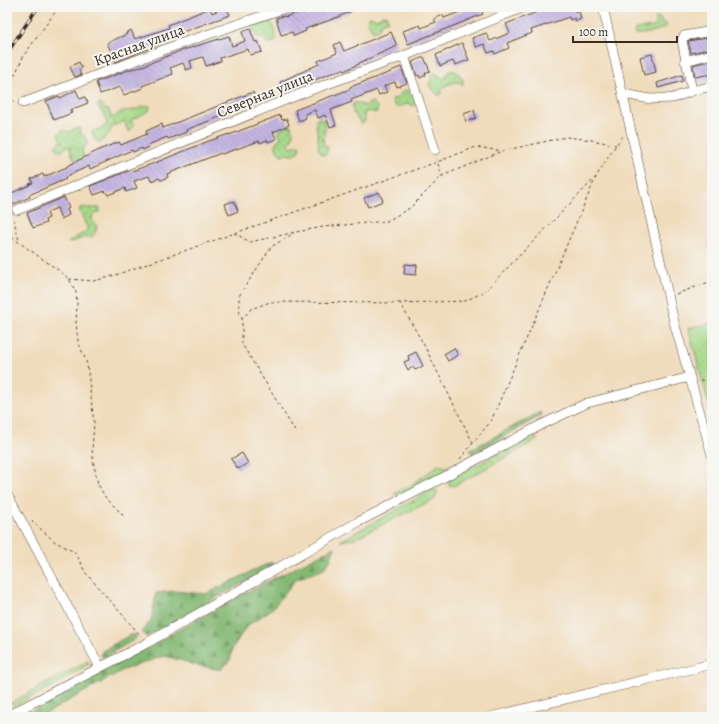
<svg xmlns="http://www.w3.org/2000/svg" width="719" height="724" viewBox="0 0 719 724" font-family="Alegreya,serif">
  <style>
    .industrial { fill: #c9bfd7 }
    .grass { fill: url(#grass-dots); stroke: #708254 }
    .forest { fill: url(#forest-firs); stroke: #60724a }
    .building { fill: url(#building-back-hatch) }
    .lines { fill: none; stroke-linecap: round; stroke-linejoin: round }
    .minor-casing { stroke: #564536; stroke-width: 10 }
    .path { stroke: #564536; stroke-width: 1; stroke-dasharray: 3 3; stroke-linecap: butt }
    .minor { stroke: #fff; stroke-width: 9 }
    .rail-casing { stroke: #3b2a1e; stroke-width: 3.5 }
    .rail { stroke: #f6f6f2; stroke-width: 2; stroke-dasharray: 6; stroke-linecap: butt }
    .labels { text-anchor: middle; stroke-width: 4; stroke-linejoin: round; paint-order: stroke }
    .street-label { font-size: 15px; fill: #3b2a1e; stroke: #f6f6f2 }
  </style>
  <defs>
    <pattern id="grass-dots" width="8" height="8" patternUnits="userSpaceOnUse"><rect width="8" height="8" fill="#a6d989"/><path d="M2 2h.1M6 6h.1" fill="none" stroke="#90ba76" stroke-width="1.8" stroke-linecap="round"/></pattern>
    <pattern id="forest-firs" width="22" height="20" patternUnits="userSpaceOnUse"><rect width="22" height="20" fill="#84b975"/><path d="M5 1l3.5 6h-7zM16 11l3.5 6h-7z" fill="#6d975f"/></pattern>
    <pattern id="building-back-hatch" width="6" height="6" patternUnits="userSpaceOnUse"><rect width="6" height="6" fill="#c4b6e3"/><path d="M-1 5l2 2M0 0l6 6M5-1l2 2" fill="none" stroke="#a094b7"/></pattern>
  </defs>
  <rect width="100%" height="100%" fill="#f6f6f2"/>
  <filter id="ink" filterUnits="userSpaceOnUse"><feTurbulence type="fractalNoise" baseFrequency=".025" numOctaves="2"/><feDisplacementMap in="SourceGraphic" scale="8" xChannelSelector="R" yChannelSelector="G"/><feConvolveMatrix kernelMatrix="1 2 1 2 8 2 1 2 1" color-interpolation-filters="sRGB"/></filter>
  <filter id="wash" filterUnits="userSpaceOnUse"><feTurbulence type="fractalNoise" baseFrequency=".012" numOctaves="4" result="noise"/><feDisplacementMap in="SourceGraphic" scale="16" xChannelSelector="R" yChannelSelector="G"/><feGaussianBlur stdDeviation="0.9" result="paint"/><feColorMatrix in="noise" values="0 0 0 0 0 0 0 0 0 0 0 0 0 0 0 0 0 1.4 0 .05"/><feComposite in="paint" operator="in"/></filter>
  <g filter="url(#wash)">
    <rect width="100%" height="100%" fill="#f0dcbb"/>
    <!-- industrial -->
    <path class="industrial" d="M712 29V81L688 86 680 36Z"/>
    <!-- grass -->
    <path class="grass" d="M383 15 387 16 388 20 381 23 379 29 373 31 367 21 370 16 377 19Z
      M266 17C273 23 277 32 276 41L272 43H267L263 37 260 39C255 36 251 28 250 23Z
      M657 17 661 19V23H666V27C659 31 642 35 634 34L635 29 654 27 656 23 655 19Z
      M449 71H456L463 79V85L458 82C451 82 447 86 441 88L442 93 439 96 429 86 432 74 435 73 442 78 445 79 447 74Z
      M405 90 411 92 413 97 415 99 416 103 413 106 408 103 398 108 393 104 392 99 398 98 401 93Z
      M355 102 365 106 369 103 373 102 378 108 376 113 369 111 364 113 365 122 361 124 353 112 352 106Z
      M99 103 103 105 104 109 109 110 111 117 114 118C120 110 125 111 134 110 140 108 143 106 150 106L149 111 131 120 134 126 129 132 126 127 125 121 113 126 110 132 100 143 95 140 92 132 107 125 105 115 101 112 100 108 98 107Z
      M316 119H324C328 132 321 135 324 145L328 147 326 154H322L318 148C320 139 315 129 316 119Z
      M291 125C294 133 294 137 289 144L290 146 292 147 297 145 300 146C300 153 295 154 290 155L287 154 281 155 276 149V142L281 137 278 133 283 127Z
      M79 128 81 134C86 137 88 139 87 145L82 149 84 159 80 161 74 159 70 150V146L66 147 62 151H59L55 146 59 142H62L58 134 62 130 69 132 73 129Z
      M82 207C90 209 93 207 100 208V212L94 214 92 217 93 223 97 226 96 231 92 237H85L70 243 68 242 87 231V227L79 209Z
      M712 323V416L688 328Z
      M534 437 538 439 456 485 452 486 448 485 450 479 525 440Z
      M440 464 446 467 443 473 398 497 394 494 411 485Z
      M432 490H437V493L435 499 353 539 340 541Z
      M88 661 90 663 58 683 14 706 11 703Z"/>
    <!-- forest -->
    <path class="forest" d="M540 412 542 415 472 454 470 450Z
      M335 547 330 561 322 570 296 579 272 609 247 626 233 647 230 660 221 670 192 664 177 659 164 656 123 670 40 717H21L244 594Z
      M271 562 275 565 146 637 143 634V630L151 621 156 593 174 591 206 594Z
      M134 634 137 637 134 640 106 656H101L102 651 130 635Z"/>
    <g id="blocks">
      <!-- building -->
      <path class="building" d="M226 7 230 15 168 37 169 40 116 62 107 43 127 34 126 33 131 30 135 39 169 28 168 25 210 8 212 13Z
        M318 7H351L352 11 333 19 305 29 306 31 294 36 292 32 281 35 276 18 284 16 285 17 304 10 305 11Z
        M463 7H480L483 14 408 44 403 31 420 25 421 28 436 22 434 19 443 15 444 18 465 10Z
        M550 7H573L575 12 579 11 581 19 575 21V18L570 20 569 17 531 30 532 33 507 43 509 48 495 54 494 51 488 53 484 44 476 47 472 38 486 33 490 41 510 33 506 24Z
        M250 29 255 42 258 41 262 52 250 55 248 49 220 58 221 61 206 66 203 57 190 61 192 68 186 70 183 63 170 68 173 74 142 86 143 88 124 95 120 87 100 94 96 82 134 68 135 69 180 51 229 36 232 46 245 41 242 32Z
        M391 32 397 46 359 63V64L344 71 343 69 324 76 284 93 280 82 319 64 318 61 337 53 334 45 340 42 344 51Z
        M712 37V48L691 53 688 41Z
        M462 43 469 60 455 65 453 61 440 66 436 55Z
        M652 54 656 72 644 75 640 57Z
        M424 57 430 71 425 73 426 75 420 78 419 75 417 76 412 62Z
        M712 60V74L695 77 693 65Z
        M79 62 82 68 79 70 81 75 75 77 70 67Z
        M401 67 407 83 397 87 395 82 384 86 387 92 379 95 377 90 351 100 352 102 331 110 336 125 330 127 325 115 318 118 315 110 305 114 306 118 299 121 295 110 350 89V87L391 72V71Z
        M682 75 683 81 658 88 657 83Z
        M76 90 80 99 85 97 88 103 70 110 72 113 54 120 46 101 59 96 60 98Z
        M253 92 257 102 186 130 187 132 168 139 167 137 148 145 149 147 143 150 142 148 133 152 132 150 90 169 89 166 65 177 66 179 29 195 30 197 7 207V195L30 185 29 184 33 183 31 179 43 174 44 177 46 176 67 167V166L101 149 119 142 121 145 147 134 146 131 162 124 163 128Z
        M474 110 476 118 466 122 464 114Z
        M280 115 282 120 287 119 289 125 273 132 276 139 268 142 267 140 260 143 259 141 222 154 221 153 167 174 168 177 162 180H160L159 178 151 181 149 176 134 181 137 188 126 192 125 188 108 195 105 191 94 195 90 186 131 170 132 171 152 164 209 141 229 134V135Z
        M379 192 383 201 368 207 364 198Z
        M64 197 69 208 67 209 69 215 61 219 57 208 47 212 49 218 45 220 46 223 33 228 27 213Z
        M234 201 238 211 229 215 225 204Z
        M405 264 417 265 416 275 404 274Z
        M454 348 458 355 448 361 444 354Z
        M416 352 423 366 415 370 413 367 408 370 404 362 409 360 408 356Z
        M242 453 248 463 238 469 231 459Z"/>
    </g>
  </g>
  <g filter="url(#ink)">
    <use href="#blocks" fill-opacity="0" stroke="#564536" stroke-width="1"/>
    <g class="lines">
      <defs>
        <path id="minor" d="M603 7 674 322 712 455
          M404 56 435 150
          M685 61 712 54
          M692 91 682 40 684 36 712 31
          M624 94 650 99 673 98 692 91 712 86
          M23 103 174 46 288 7
          M17 210 300 94 404 56 524 7
          M7 494 100 667
          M7 716 147 643 358 522 446 476 543 424 587 403 690 377
          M490 717 712 664"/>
      </defs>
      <!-- minor casing -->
      <use href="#minor" class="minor-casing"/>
      <!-- path -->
      <path class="path" d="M7 10 9 7
        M7 92 24 55 59 7
        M7 97 15 102
        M436 158 442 176
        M15 219 14 221 19 241
        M234 233 250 242 296 232 323 227 387 221 410 208 442 176 502 151 566 137 592 140 616 145
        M7 234 61 272 69 279 76 292 77 304 76 323 78 341 87 364 94 423 92 450 94 465 98 484 105 497 124 516
        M69 279 93 281 110 277 437 162 476 147 502 151
        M676 294 712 281
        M242 319 239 310V296L271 247 294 233
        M700 381 712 379
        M295 431 242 344V319L251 309 270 302 400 303
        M473 443 424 345 400 303 465 301 484 292 596 177
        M460 459 491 421 596 177 616 145 624 135
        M31 520 54 541 76 553 85 572 141 636"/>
      <!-- minor -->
      <use href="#minor" class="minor"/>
      <defs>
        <path id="rail" d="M7 53 38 7"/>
      </defs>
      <!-- rail casing -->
      <use href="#rail" class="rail-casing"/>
      <!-- rail -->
      <use href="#rail" class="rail"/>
    </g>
  </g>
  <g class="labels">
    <!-- street labels -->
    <g class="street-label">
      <text transform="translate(139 45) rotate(-20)" y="5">Красная улица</text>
      <text transform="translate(265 94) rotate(-22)" y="5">Северная улица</text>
    </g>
  </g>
  <!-- margin -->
  <rect width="719" height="724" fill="none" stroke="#f6f6f2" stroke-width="24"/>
  <!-- scale -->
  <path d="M573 36v6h104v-6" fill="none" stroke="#3b2a1e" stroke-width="2"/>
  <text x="579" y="36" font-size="12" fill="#3b2a1e" stroke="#f6f6f2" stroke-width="3" paint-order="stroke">100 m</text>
</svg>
